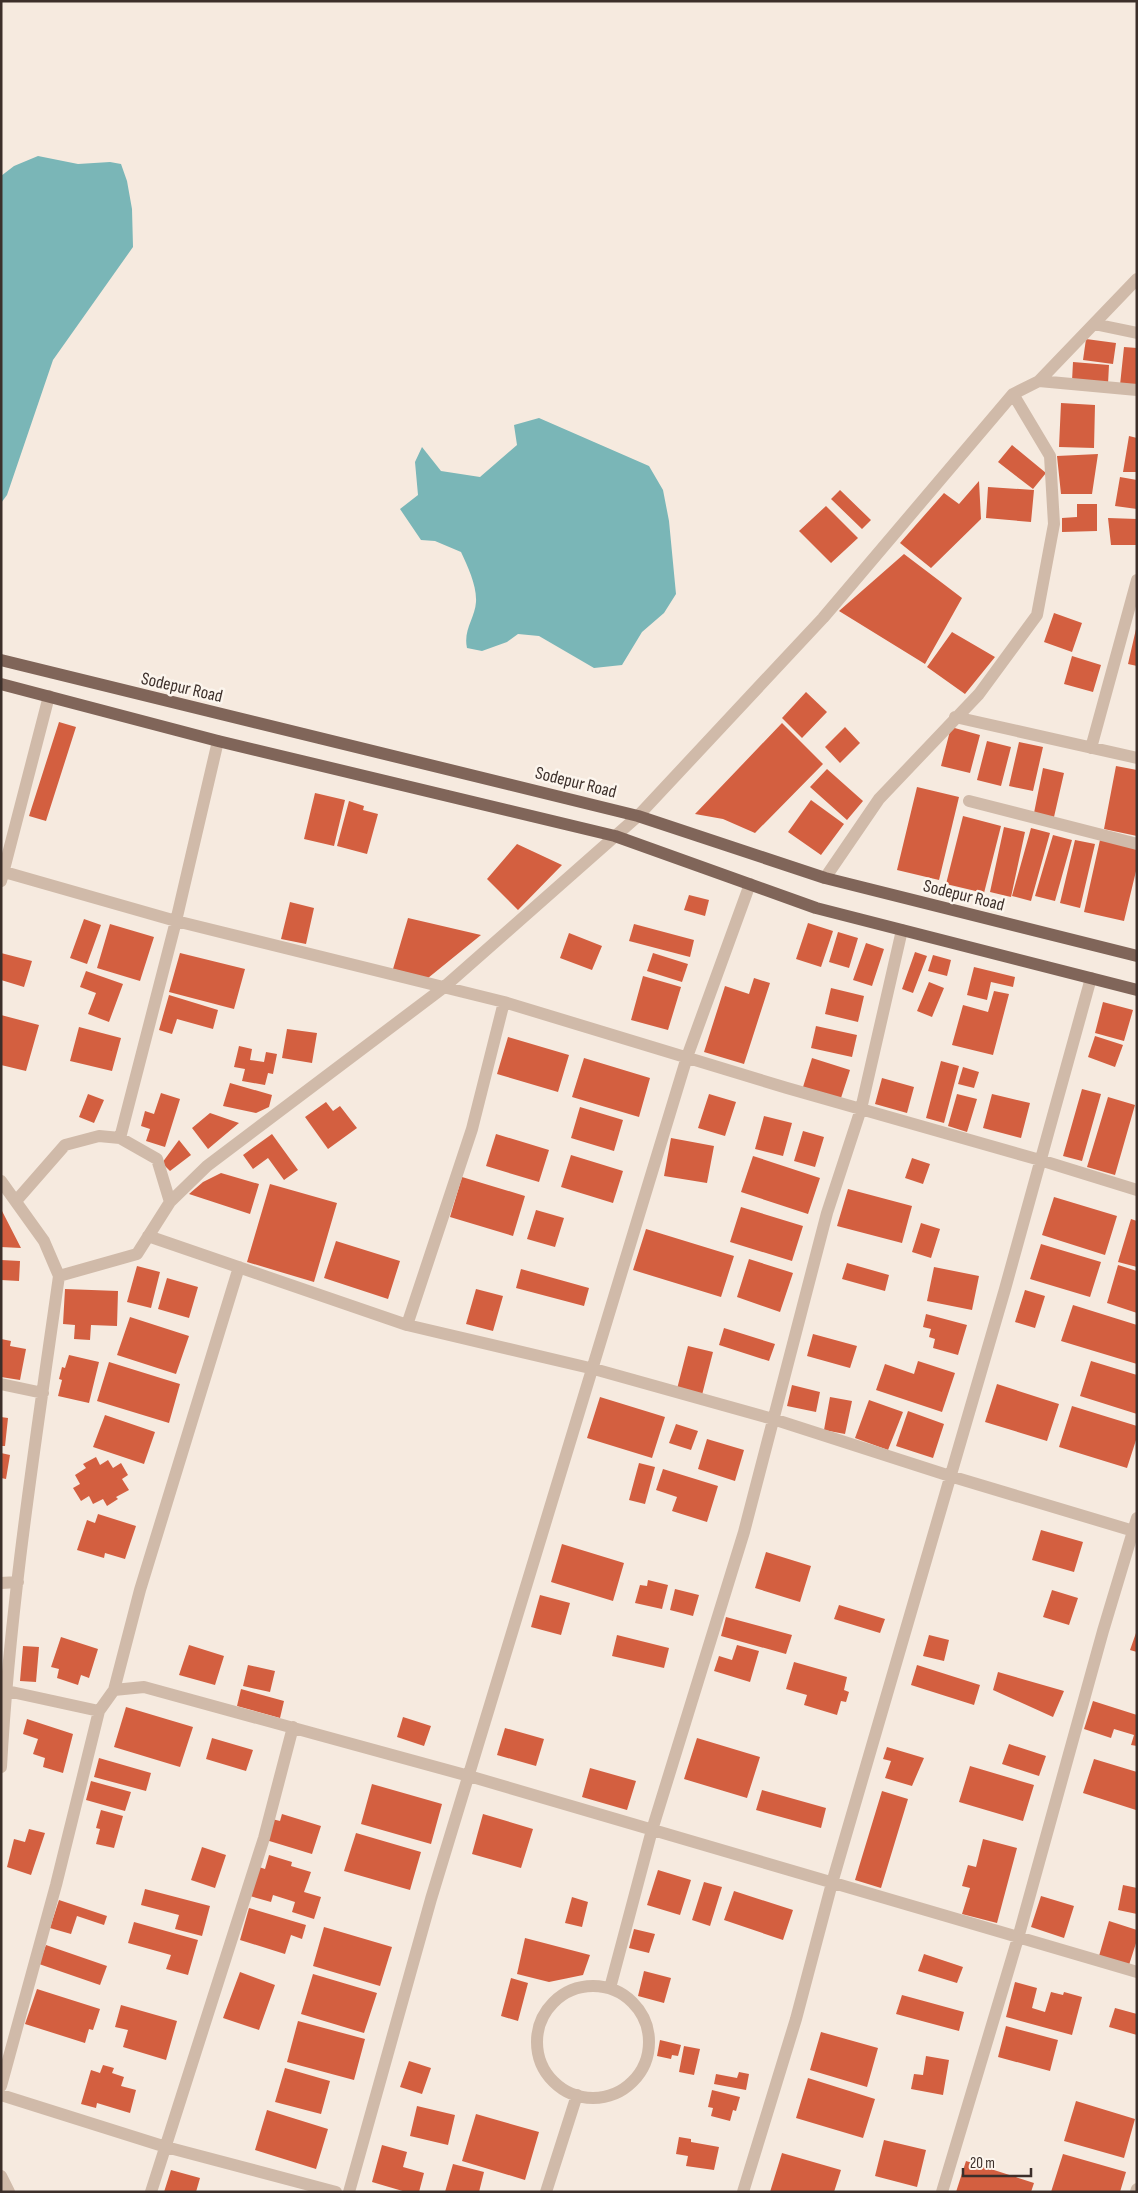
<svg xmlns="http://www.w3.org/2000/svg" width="1138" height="2193" viewBox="0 0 1138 2193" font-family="'Sofia Sans Condensed',sans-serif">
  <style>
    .water { fill: #7ab6b7 }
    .building { fill: #d35f40 }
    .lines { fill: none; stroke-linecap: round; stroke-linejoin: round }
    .minor { stroke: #d0baa9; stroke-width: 12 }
    .major { stroke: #806559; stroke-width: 12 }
    .labels { text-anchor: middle; stroke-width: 5; stroke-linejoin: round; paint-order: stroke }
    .street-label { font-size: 18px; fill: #3c2f2a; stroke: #fcf5ed }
  </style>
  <rect width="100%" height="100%" fill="#f6eadf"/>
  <!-- water -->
  <path class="water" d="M38 156 78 164 110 162 121 164 127 181 132 209 133 247 53 360 7 495 1 503V176L14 166Z
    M539 418 649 466 663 490 669 521 676 594 664 613 642 632 622 665 594 668 539 636 518 634 507 642 482 651 467 648C463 630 475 618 476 602 477 586 468 567 461 552L435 541 421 540 400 509 418 495 415 462 422 447 441 471 480 477 517 445 514 425Z"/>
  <!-- building -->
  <path class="building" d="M1086 339 1116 343 1113 364 1083 360Z
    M1124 347 1137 348V387L1120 385Z
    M1073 362 1109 365 1108 384 1072 381Z
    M1061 403 1095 405 1094 448 1059 447Z
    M1129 436 1137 438V472H1123Z
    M1012 445 1046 473 1033 489 998 462Z
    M1098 454 1092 494H1061L1057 456Z
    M1120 477 1137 480V509L1115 506Z
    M979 481 981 519 931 568 900 543 944 493 959 504Z
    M988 487 1034 490 1031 522 986 518Z
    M840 490 871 520 862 529 831 499Z
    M1077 504H1097V531L1062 532V518L1077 517Z
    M826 506 858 538 831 563 799 531Z
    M1108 518 1137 519 1136 545H1111Z
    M904 554 962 598 925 664 839 611Z
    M1054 613 1082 623 1072 652 1044 642Z
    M1136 629 1137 630V666L1128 664Z
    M952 632 995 657 965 694 927 667Z
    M1072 656 1101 665 1093 692 1064 684Z
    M806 692 827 712 802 738 782 718Z
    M59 722 76 727 46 821 29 816Z
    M782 723 823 764 755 833 723 819 695 814Z
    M845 727 860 743 840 763 825 747Z
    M951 727 980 735 970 773 941 766Z
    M987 741 1011 747 1001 786 977 780Z
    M1019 742 1043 747 1033 791 1009 786Z
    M1116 766 1137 770V836L1104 829Z
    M1043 768 1064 773 1054 817 1034 813Z
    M827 769 863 801 847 820 810 787Z
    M917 787 959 797 939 880 897 870Z
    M315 793 345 800 334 846 304 839Z
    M811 800 844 824 821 855 788 832Z
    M349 801 364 806 363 810 378 814 367 854 337 846Z
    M963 816 1001 826 984 893 946 884Z
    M1004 827 1025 832 1011 897 990 892Z
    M1031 828 1050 833 1031 901 1012 896Z
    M1053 835 1072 840 1055 901 1035 896Z
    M1075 840 1095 844 1080 908 1060 903Z
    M1100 840 1137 848V867L1124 921 1084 912Z
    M517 844 562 865 518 910 487 879Z
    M689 895 709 900 705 916 684 910Z
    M290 902 314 908 306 944 281 939Z
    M408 918 481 935 428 978 393 969Z
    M84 919 101 925 87 964 70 958Z
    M808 923 833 931 821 967 796 959Z
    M110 924 154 937 140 981 97 968Z
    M634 924 694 940 690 957 629 941Z
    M838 932 858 938 849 968 829 962Z
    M569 933 602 946 592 970 560 958Z
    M866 943 884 949 872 986 853 980Z
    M915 952 927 956 913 993 902 989Z
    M1 953 32 961 24 987 1 980Z
    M180 953 245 969 234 1009 169 992Z
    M653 953 688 964 682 982 647 971Z
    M933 955 951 960 947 976 928 971Z
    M974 967 1015 977 1013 987 991 982 987 1000 967 995Z
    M86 971 123 984 109 1022 88 1014 96 993 80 987Z
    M643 976 681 987 668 1030 631 1020Z
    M754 978 770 983 744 1064 704 1052 725 986 749 994Z
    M929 982 944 988 932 1017 917 1011Z
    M831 988 864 996 858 1022 825 1014Z
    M994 991 1009 994 993 1055 952 1045 963 1005 988 1012Z
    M169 995 218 1010 213 1029 177 1019 172 1034 159 1030Z
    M1103 1002 1133 1010 1124 1041 1095 1033Z
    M1 1015 39 1025 26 1071 1 1065Z
    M816 1026 857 1035 852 1057 811 1048Z
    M79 1027 121 1038 112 1071 70 1061Z
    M287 1029 317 1033 312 1063 282 1058Z
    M1095 1036 1123 1045 1115 1067 1088 1057Z
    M508 1037 569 1055 558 1092 497 1074Z
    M239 1046 252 1049 250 1060 264 1062 266 1052 277 1054 273 1074 268 1073 265 1085 242 1081 245 1069 234 1067Z
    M584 1058 650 1078 639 1117 572 1097Z
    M812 1058 850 1070 841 1098 803 1087Z
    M941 1061 959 1066 944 1123 926 1118Z
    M963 1067 979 1072 974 1088 958 1084Z
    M882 1078 914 1087 907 1113 875 1104Z
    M230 1083 272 1095 269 1107 256 1113 223 1106Z
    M1082 1089 1101 1094 1082 1161 1063 1156Z
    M161 1093 180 1099 165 1147 146 1141 150 1129 141 1126 145 1111 154 1114Z
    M88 1094 104 1100 94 1123 79 1117Z
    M709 1094 736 1102 725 1136 698 1128Z
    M957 1094 977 1099 967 1132 948 1126Z
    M992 1094 1030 1103 1021 1138 983 1128Z
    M1108 1097 1135 1105 1115 1175 1087 1167Z
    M326 1102 333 1111 340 1106 357 1128 328 1149 305 1117Z
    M580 1107 623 1120 614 1151 571 1138Z
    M210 1113 239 1123 208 1149 192 1128Z
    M764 1116 792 1123 783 1156 755 1149Z
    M803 1131 824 1137 815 1167 794 1161Z
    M272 1134 298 1170 284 1180 268 1158 253 1169 243 1155Z
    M496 1134 549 1150 539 1182 486 1166Z
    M671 1138 714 1146 707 1183 664 1176Z
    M179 1140 191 1155 170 1171 162 1163Z
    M571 1155 623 1171 613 1203 561 1187Z
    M753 1156 820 1178 808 1214 741 1192Z
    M912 1158 930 1164 923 1184 905 1178Z
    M221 1173 259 1184 250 1214 189 1194 203 1182Z
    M462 1177 525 1196 513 1236 450 1217Z
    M270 1184 337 1203 314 1282 247 1262Z
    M848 1189 912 1206 902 1243 837 1226Z
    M1054 1197 1117 1216 1105 1255 1042 1235Z
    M741 1207 803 1226 792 1261 730 1242Z
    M1 1209 21 1248 1 1247Z
    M536 1210 564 1218 555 1247 527 1239Z
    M1131 1219 1137 1221V1267L1118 1262Z
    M921 1223 940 1229 931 1258 912 1252Z
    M646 1229 734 1256 721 1297 633 1270Z
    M336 1241 400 1261 388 1299 324 1278Z
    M1041 1244 1101 1262 1090 1297 1030 1279Z
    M749 1259 793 1273 780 1312 737 1297Z
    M1 1260 20 1261 19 1281 1 1280Z
    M847 1263 889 1275 885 1291 842 1279Z
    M1118 1265 1137 1271V1313L1107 1303Z
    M137 1266 160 1272 151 1308 127 1302Z
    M934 1267 979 1276 972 1310 927 1301Z
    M521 1269 589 1288 584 1306 516 1288Z
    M167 1278 198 1287 189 1318 158 1309Z
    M65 1289 118 1291 117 1326 91 1325 90 1340 74 1339 75 1325 63 1324Z
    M476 1289 503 1296 493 1331 466 1324Z
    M1025 1290 1045 1296 1035 1328 1015 1322Z
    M1073 1305 1137 1325V1364L1061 1341Z
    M926 1314 967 1325 958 1355 933 1348 935 1339 929 1337 931 1329 923 1327Z
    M130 1317 189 1336 176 1374 117 1355Z
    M724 1328 775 1344 769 1361 719 1345Z
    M813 1334 857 1346 850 1368 807 1356Z
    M1 1339 11 1341 10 1346 26 1349 20 1380 1 1377Z
    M688 1346 713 1352 702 1395 677 1389Z
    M69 1355 99 1362 89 1403 58 1396 62 1380 59 1379 62 1367 65 1368Z
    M918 1361 955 1373 942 1412 876 1390 885 1364 914 1374Z
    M1091 1361 1137 1375V1414L1080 1396Z
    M109 1362 180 1384 169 1423 97 1401Z
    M997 1384 1059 1404 1047 1441 985 1422Z
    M792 1385 820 1392 816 1412 787 1406Z
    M600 1397 665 1417 652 1458 587 1438Z
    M830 1397 852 1401 845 1434 824 1430Z
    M869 1400 903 1412 888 1450 855 1438Z
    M1072 1406 1137 1426V1437L1127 1468 1059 1447Z
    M908 1411 944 1424 933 1458 896 1446Z
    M105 1415 155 1432 144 1464 93 1447Z
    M1 1417 8 1418 5 1446H1Z
    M676 1424 698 1431 691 1450 669 1443Z
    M707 1439 744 1450 735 1481 698 1469Z
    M1 1453 10 1455 6 1479 1 1478Z
    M96 1457 100 1465 108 1460 113 1468 121 1463 128 1475 122 1479 129 1490 116 1497 118 1499 107 1506 103 1499 93 1504 89 1496 81 1501 73 1488 80 1484 75 1475 86 1468 83 1464Z
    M639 1463 655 1467 645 1504 629 1500Z
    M663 1469 718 1486 707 1522 672 1511 677 1497 656 1490Z
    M98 1514 136 1526 125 1559 105 1553 104 1558 77 1550 87 1520 95 1523Z
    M1041 1530 1083 1542 1074 1572 1032 1560Z
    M562 1544 624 1563 613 1601 551 1582Z
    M766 1552 811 1566 800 1602 755 1588Z
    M648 1580 668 1585 662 1609 635 1603 640 1585 647 1586Z
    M675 1589 699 1595 693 1616 670 1610Z
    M1052 1590 1078 1598 1069 1625 1043 1617Z
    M540 1595 570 1603 561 1635 531 1627Z
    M839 1605 885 1619 880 1633 834 1619Z
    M726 1617 792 1635 786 1654 721 1636Z
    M1136 1633H1137V1652L1130 1650Z
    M617 1635 669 1648 664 1668 612 1656Z
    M929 1635 949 1640 944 1661 923 1656Z
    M61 1637 98 1649 89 1678 81 1675 78 1685 57 1678 59 1669 51 1667Z
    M189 1645 224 1656 215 1685 179 1675Z
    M737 1645 759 1651 750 1682 714 1671 719 1656 732 1660Z
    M23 1646 39 1647 36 1682 20 1681Z
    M794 1662 847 1677 844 1690 849 1692 846 1702 841 1701 837 1715 804 1705 807 1695 786 1689Z
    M248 1665 275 1671 270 1692 243 1686Z
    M917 1665 980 1685 974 1705 911 1685Z
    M998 1672 1064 1691 1053 1717 993 1690Z
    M241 1689 284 1701 280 1718 237 1706Z
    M1093 1701 1137 1715V1746L1131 1745 1134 1735 1114 1729 1111 1738 1084 1729Z
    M126 1707 193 1727 180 1767 114 1747Z
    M403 1717 431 1726 424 1746 397 1737Z
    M27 1719 73 1734 63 1773 43 1767 45 1758 33 1754 38 1739 23 1734Z
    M505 1728 544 1739 536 1766 497 1755Z
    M212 1738 253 1750 246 1771 206 1759Z
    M697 1738 760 1757 747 1798 684 1779Z
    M1009 1744 1046 1756 1039 1776 1002 1764Z
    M887 1747 924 1758 912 1786 885 1778 891 1761 883 1759Z
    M99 1758 151 1773 146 1791 94 1777Z
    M1094 1759 1137 1772 1136 1810 1083 1793Z
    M970 1766 1034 1785 1023 1821 959 1802Z
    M590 1768 636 1781 627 1810 582 1797Z
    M91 1781 131 1792 125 1811 86 1800Z
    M372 1784 442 1804 431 1844 361 1824Z
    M762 1790 826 1808 821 1828 756 1810Z
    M882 1791 908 1799 881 1888 855 1880Z
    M101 1810 123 1816 114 1848 96 1844 100 1829 96 1828Z
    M282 1814 321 1826 312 1854 266 1840 272 1819 280 1821Z
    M483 1814 533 1829 521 1868 472 1854Z
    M29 1829 45 1833 31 1875 7 1867 14 1839 25 1842Z
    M356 1833 421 1852 410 1890 344 1871Z
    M983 1839 1017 1848 997 1923 962 1914 970 1888 962 1886 968 1865 976 1867Z
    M202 1847 226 1855 215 1888 191 1880Z
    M269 1855 292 1862 291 1866 311 1872 304 1892 321 1897 314 1919 292 1912 295 1902 273 1895 271 1902 250 1896 259 1867 265 1869Z
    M658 1870 691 1880 680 1915 647 1905Z
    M704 1882 722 1887 710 1926 692 1920Z
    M1123 1885 1137 1888V1914L1118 1910Z
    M145 1889 210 1906 202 1936 175 1929 179 1915 141 1905Z
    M734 1891 793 1910 783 1940 724 1920Z
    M1041 1896 1074 1906 1064 1938 1031 1927Z
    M572 1897 588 1902 582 1927 565 1923Z
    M59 1900 107 1916 104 1925 77 1916 71 1934 50 1928Z
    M249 1908 306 1925 302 1939 291 1935 285 1954 240 1940Z
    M1109 1921 1137 1930V1940L1129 1965 1099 1956Z
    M134 1922 198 1940 188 1975 166 1969 171 1955 128 1943Z
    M324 1927 392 1947 380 1986 313 1966Z
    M634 1929 655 1934 649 1953 629 1948Z
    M525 1938 590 1955 583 1975 549 1982 517 1974Z
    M46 1945 107 1966 100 1985 39 1964Z
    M924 1954 963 1967 957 1983 918 1971Z
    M644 1971 671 1978 664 2003 638 1996Z
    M240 1972 275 1985 259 2030 223 2018Z
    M313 1974 377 1993 364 2033 301 2014Z
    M511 1978 528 1983 518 2021 501 2016Z
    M1015 1982 1037 1988 1032 2008 1045 2012 1051 1992 1063 1995 1064 1992 1082 1997 1072 2035 1006 2017Z
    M37 1989 100 2009 93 2030 89 2029 85 2043 25 2024Z
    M902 1995 964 2012 959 2031 896 2014Z
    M121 2005 177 2021 166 2060 123 2047 128 2030 115 2027Z
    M1115 2008 1137 2014V2035L1109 2027Z
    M298 2021 365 2039 354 2080 287 2062Z
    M1006 2026 1058 2040 1050 2071 998 2057Z
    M821 2032 878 2048 867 2087 810 2070Z
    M660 2040 681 2045 678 2056 672 2055 671 2059 657 2056Z
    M684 2046 700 2049 694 2075 679 2072Z
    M926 2056 949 2060 943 2095 911 2089 914 2074 923 2075Z
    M409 2061 431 2068 422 2094 400 2087Z
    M103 2065 114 2068 112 2073 124 2077 121 2086 136 2090 130 2113 97 2103 96 2108 81 2104 91 2070 100 2073Z
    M285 2068 330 2081 321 2114 275 2102Z
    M739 2072 749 2074 746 2090 714 2084 716 2074 737 2078Z
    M808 2078 875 2099 863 2138 796 2118Z
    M712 2090 740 2097 736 2111 733 2110 730 2121 711 2116 713 2108 708 2107Z
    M1076 2101 1135 2119 1124 2158 1064 2141Z
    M417 2106 455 2115 448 2145 410 2136Z
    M267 2110 328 2129 316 2169 255 2150Z
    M476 2114 539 2132 525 2180 462 2161Z
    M679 2137 691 2139V2142L719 2147 714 2170 686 2166 688 2156 676 2154Z
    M884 2140 926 2150 917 2187 875 2176Z
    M382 2145 407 2152 403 2167 424 2173 419 2192H406L372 2182Z
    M782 2153 841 2170 834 2192H770Z
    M1063 2154 1126 2172 1120 2192H1051Z
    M966 2161 1034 2183 1031 2192H956Z
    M453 2164 484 2172 479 2192H445Z
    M171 2170 200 2178 196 2192H164Z"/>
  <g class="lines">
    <!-- minor -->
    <path class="minor" d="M1094 324 1137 333
      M1039 381 1137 390
      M955 717 1137 758
      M1091 748 1137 580
      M969 801 1137 844
      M1 871 176 921 504 1002 787 1088 1040 1160 1137 1190
      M825 878 879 799 979 694 1037 615 1054 524 1050 456 1013 394
      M1 881 49 696
      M504 1002 472 1129 407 1325 594 1369 773 1419 950 1476 1137 1532
      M120 1138 176 921 218 741
      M1 1181 44 1241 59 1276C36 1439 10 1602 1 1767
      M16 1201 65 1145 99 1136 120 1138 157 1159 170 1202
      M148 1236 407 1325
      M59 1276 137 1254 170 1202 207 1166 443 988 638 816 823 618 1013 394 1039 381 1137 279
      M1 1384 43 1393
      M1 1583 18 1582
      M1 1686 7 1691 99 1711 56 1885 1 2086
      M114 1690 140 1590 239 1267
      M99 1711 114 1690 144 1687 469 1776 1137 1972
      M537 2042a56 56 0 1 1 112 0a56 56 0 1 1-112 0Z
      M610 1988 652 1830 744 1532 827 1213 861 1109 902 930
      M1 2095 166 2147 336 2192
      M1 2176 9 2192
      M151 2192 264 1838 293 1727
      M349 2192 431 1899 687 1057 750 884
      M546 2192 577 2095
      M743 2192 796 2019 832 1883 1005 1289 1091 978
      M942 2192 1018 1938 1103 1631 1137 1518
      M1136 2192 1137 2189"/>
    <!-- major -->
    <path class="major" d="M1 660 638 816 825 878 1137 956
      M1 684 218 741 615 836 816 908 1137 990"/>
  </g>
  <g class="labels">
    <!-- street labels -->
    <g class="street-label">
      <text transform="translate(182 687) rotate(13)" y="6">Sodepur Road</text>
      <text transform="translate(576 782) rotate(14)" y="6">Sodepur Road</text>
      <text transform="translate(964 895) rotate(14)" y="6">Sodepur Road</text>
    </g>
  </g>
  <!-- border -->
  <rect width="1138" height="2193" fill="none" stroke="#3c2f2a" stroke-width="5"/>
  <!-- scale -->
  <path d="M963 2168v8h68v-8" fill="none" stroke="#3c2f2a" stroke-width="2.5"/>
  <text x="970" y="2168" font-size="15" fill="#3c2f2a" stroke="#fcf5ed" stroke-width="4" paint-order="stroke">20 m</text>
</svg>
